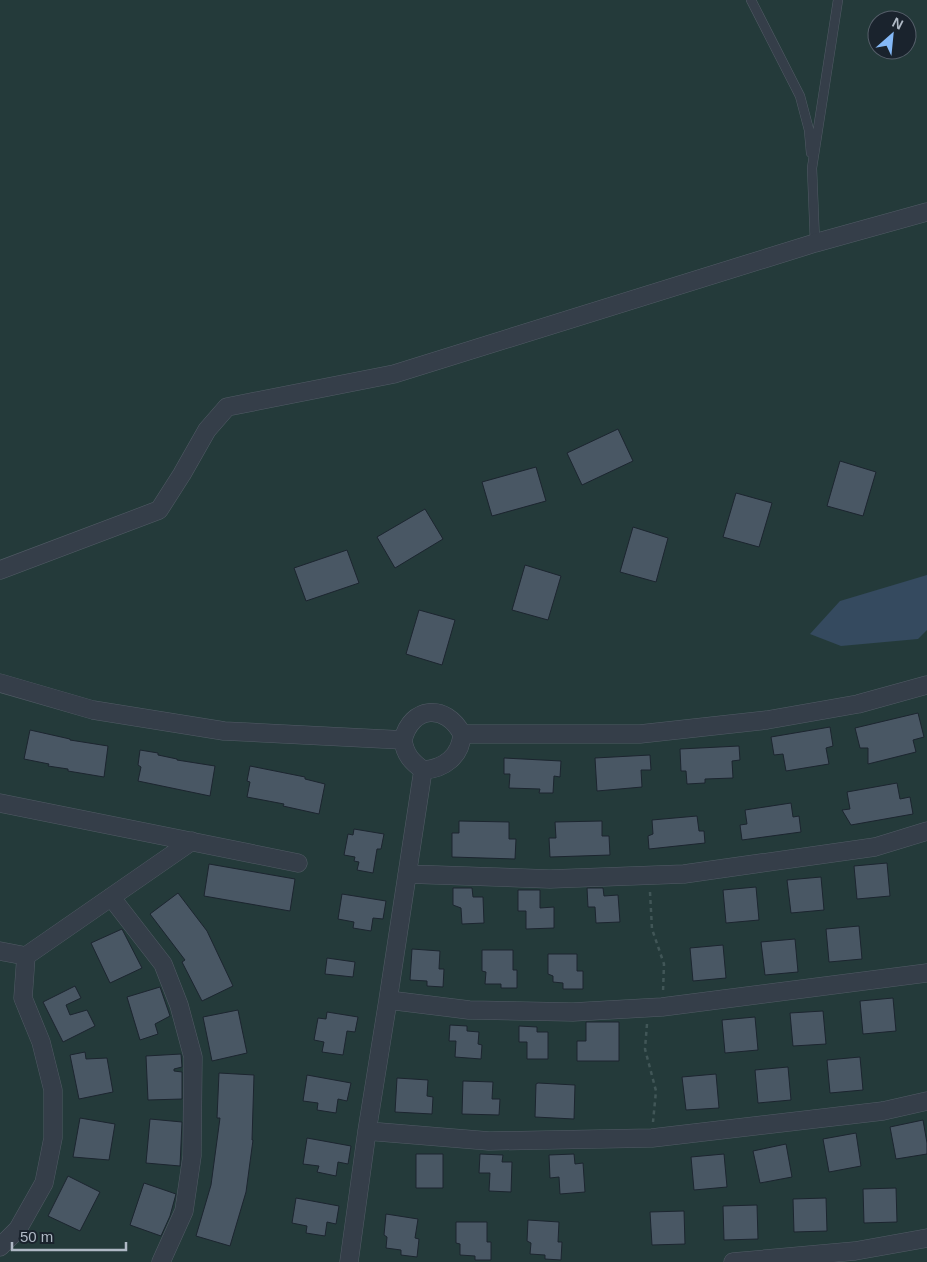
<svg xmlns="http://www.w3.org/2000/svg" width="927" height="1262" viewBox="0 0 927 1262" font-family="Helvetica,sans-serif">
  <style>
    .green { fill: #243a3a; fill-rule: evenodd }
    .water { fill: #354a5f }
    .building { fill: #495764; stroke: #1c252f }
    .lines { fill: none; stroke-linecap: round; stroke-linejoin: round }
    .lane-casing { stroke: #525c66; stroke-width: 10 }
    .street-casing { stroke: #525c66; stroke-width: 19 }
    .path { stroke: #415657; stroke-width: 2.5; stroke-dasharray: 4 4; stroke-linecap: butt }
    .lane { stroke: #353e49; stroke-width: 9 }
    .street { stroke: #353e49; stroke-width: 18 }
  </style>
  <rect width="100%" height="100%" fill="#212d38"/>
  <!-- green -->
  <path class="green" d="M0 0H927V1262H0ZM877 20H907V50H877Z"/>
  <!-- water -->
  <path class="water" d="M927 575V630L918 639 841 646 810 634 840 601Z"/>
  <!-- building -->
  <path class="building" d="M618 429 633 461 582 485 567 453Z
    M840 461 876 472 863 516 827 506Z
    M536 467 546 501 492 516 482 482Z
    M736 493 772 503 759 547 723 537Z
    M425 509 443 539 395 568 377 537Z
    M633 527 668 538 656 582 620 572Z
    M347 550 359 583 306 601 294 568Z
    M525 565 561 576 548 620 512 610Z
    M419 610 455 620 442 665 406 654Z
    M918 713 924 737 913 740 916 752 868 764V748H860L855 728Z
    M830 727 833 746 826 748 829 764 786 771 783 754 774 755 771 737Z
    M30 730 70 739V740L108 746 104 777 68 771V769L48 766 49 764 24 759Z
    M739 746 740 760 732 761 733 778 705 779V783L687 784 686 771H681L680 749Z
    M140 750 158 753V755L177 759V760L215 766 210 796 138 781 141 767 138 765Z
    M650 755 651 770H641L642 787 597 791 595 758Z
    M504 758 561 761 560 777 554 776 553 793H539L540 789 509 788 510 774H504Z
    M250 766 305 777V779L325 784 319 814 283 806 284 804 247 797 250 782 247 781Z
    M897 783 900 799 910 797 913 814 851 825 842 810 850 809 847 792Z
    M791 803 793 817 799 816 801 832 742 840 740 825 747 824 745 810Z
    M697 816 699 831H704L705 843 649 849 648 836 653 834 652 820Z
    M459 821 509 822V839H516L515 859 452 857V833H459Z
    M602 821V836H609L610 855 550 857 549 838H556L555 822Z
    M354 829 384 834 381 849H377L373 873 357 870 359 862 354 861 355 857 344 855 348 834 353 835Z
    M887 863 890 896 857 899 854 866Z
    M209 864 295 879 290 911 204 896Z
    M821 877 824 910 791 913 787 880Z
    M756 887 759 920 726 923 723 890Z
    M453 888H472L473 897H483L484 923 462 924 461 908 453 905Z
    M587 888H603L604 896 618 895 620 922 596 923 595 907H588Z
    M518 890H540V908L554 907V928L526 929V911H518Z
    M178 893 207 931 233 986 202 1001 182 962 185 960 150 914Z
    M342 894 386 901 383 919 373 918 371 931 353 928 354 922 338 919Z
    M859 926 862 959 829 962 826 929Z
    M122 929 142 968 110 983 91 943Z
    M795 939 798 972 765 975 761 942Z
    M723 945 726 978 693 981 690 948Z
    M412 949 440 951 439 969H444L443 987 427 986V981L410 980Z
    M482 950H513V970H517V988H501V984H485L486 972 482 971Z
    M548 954H577V971H583V989H563V983L553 982V976L548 974Z
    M327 958 355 962 353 977 325 974Z
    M75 986 81 998 66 1005 70 1015 87 1010 95 1026 63 1042 43 1002Z
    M160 987 170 1016 155 1024 158 1034 140 1040 127 997Z
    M893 998 896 1031 863 1034 860 1001Z
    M238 1010 247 1053 212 1061 203 1017Z
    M823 1011 826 1044 793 1046 790 1013Z
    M327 1012 358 1017 355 1032 347 1031 343 1055 322 1052 324 1042 314 1040 318 1018 326 1019Z
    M755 1017 758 1050 725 1053 722 1020Z
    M586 1022H619V1061H577V1041H586Z
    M450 1025 467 1026V1031L479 1032 478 1044 482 1045 481 1059 455 1057 456 1041H449Z
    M519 1026 537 1027V1032H548V1059H527V1042H519Z
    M85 1052 86 1059 107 1058 113 1092 79 1099 70 1055Z
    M181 1054 182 1067 174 1069V1071L182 1072V1099L148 1100 146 1056Z
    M860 1057 863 1090 830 1093 827 1060Z
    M788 1067 791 1100 758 1103 755 1070Z
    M219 1073 254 1075 252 1140H253L246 1192 230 1246 196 1236 211 1185 220 1118H217Z
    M716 1074 719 1108 686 1110 682 1077Z
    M307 1075 351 1083 347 1101 338 1099 336 1113 317 1110 318 1103 303 1101Z
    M397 1078 428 1080 427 1096 433 1097 432 1114 395 1112Z
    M463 1081 493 1082 492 1099H500L499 1115 462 1114Z
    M538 1083 575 1085 574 1119 535 1117 536 1084Z
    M80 1118 115 1124 109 1160 73 1157Z
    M150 1119 182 1122 180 1166 146 1163Z
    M923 1120 927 1143V1154L896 1159 890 1127Z
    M856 1133 861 1166 829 1172 823 1139Z
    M307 1138 351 1146 348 1164 338 1162 336 1176 317 1172 319 1166 303 1164Z
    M786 1144 792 1177 760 1183 753 1151Z
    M416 1154H443V1188H416Z
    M480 1154 503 1155 502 1162H512L511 1192 489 1191 490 1173H479Z
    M574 1154 575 1164 583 1163 585 1192 560 1194 559 1177 550 1178 549 1155Z
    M724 1154 727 1187 694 1190 691 1157Z
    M68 1176 100 1192 80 1231 48 1216Z
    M144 1183 176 1194 170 1216 161 1236 130 1225Z
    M896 1188 897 1222 864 1223 863 1189Z
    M296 1198 339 1206 336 1224 327 1222 325 1236 306 1233 307 1226 292 1223Z
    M826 1198 827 1231 794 1232 793 1199Z
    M757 1205 758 1239 724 1240 723 1206Z
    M684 1211 685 1244 652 1245 650 1212Z
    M386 1214 418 1219 415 1238 419 1239 417 1257 401 1255V1250L386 1248 387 1237 384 1235Z
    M528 1220 559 1222 558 1242H562L561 1260 545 1259V1255L530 1254 531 1243 527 1241Z
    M456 1222H487V1242H491V1260H475V1256L460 1255V1244L456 1243Z"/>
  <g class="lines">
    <defs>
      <path id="lane" d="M751 0 800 96 809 130 811 153
        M815 243 812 168 838 0"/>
      <path id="street" d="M0 570 159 510 182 474 207 430 227 407 394 374 815 243 927 212
        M0 683 93 710 224 731 403 740C405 755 412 762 423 770 444 769 461 756 462 734
        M403 740C411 706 446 703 462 734H640L767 720 858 704 927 685
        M423 770 388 1000 469 1010 573 1012 662 1007 927 973
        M0 803 298 863
        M407 874 550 879 684 874 875 847 927 831
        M111 897 163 964 179 1005 193 1057 192 1156 184 1211 161 1262
        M0 951 26 956 192 841
        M388 1000 367 1131 489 1141 652 1138 883 1111 927 1101
        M0 1247 18 1229 44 1183 53 1138V1090L41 1042 23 998 26 956
        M349 1262 367 1131
        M733 1262 855 1251 927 1238"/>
    </defs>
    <!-- lane casing -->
    <use href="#lane" class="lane-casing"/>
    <!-- street casing -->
    <use href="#street" class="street-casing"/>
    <!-- path -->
    <path class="path" d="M650 892 652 929 664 964 663 992
      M647 1024 645 1049 656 1091 653 1122"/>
    <!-- lane -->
    <use href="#lane" class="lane"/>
    <!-- street -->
    <use href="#street" class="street"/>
  </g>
  <!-- north arrow -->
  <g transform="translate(892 35) rotate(27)"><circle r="24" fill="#1a232d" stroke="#565f6a"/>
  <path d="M0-4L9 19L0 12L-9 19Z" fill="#84b8f6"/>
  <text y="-8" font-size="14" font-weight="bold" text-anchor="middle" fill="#afb9c5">N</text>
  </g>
  <!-- scale -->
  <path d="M12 1242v8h114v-8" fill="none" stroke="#afb9c5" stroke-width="2.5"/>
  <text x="20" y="1242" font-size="15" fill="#afb9c5" stroke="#1a232d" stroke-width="4" paint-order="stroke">50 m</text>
</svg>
